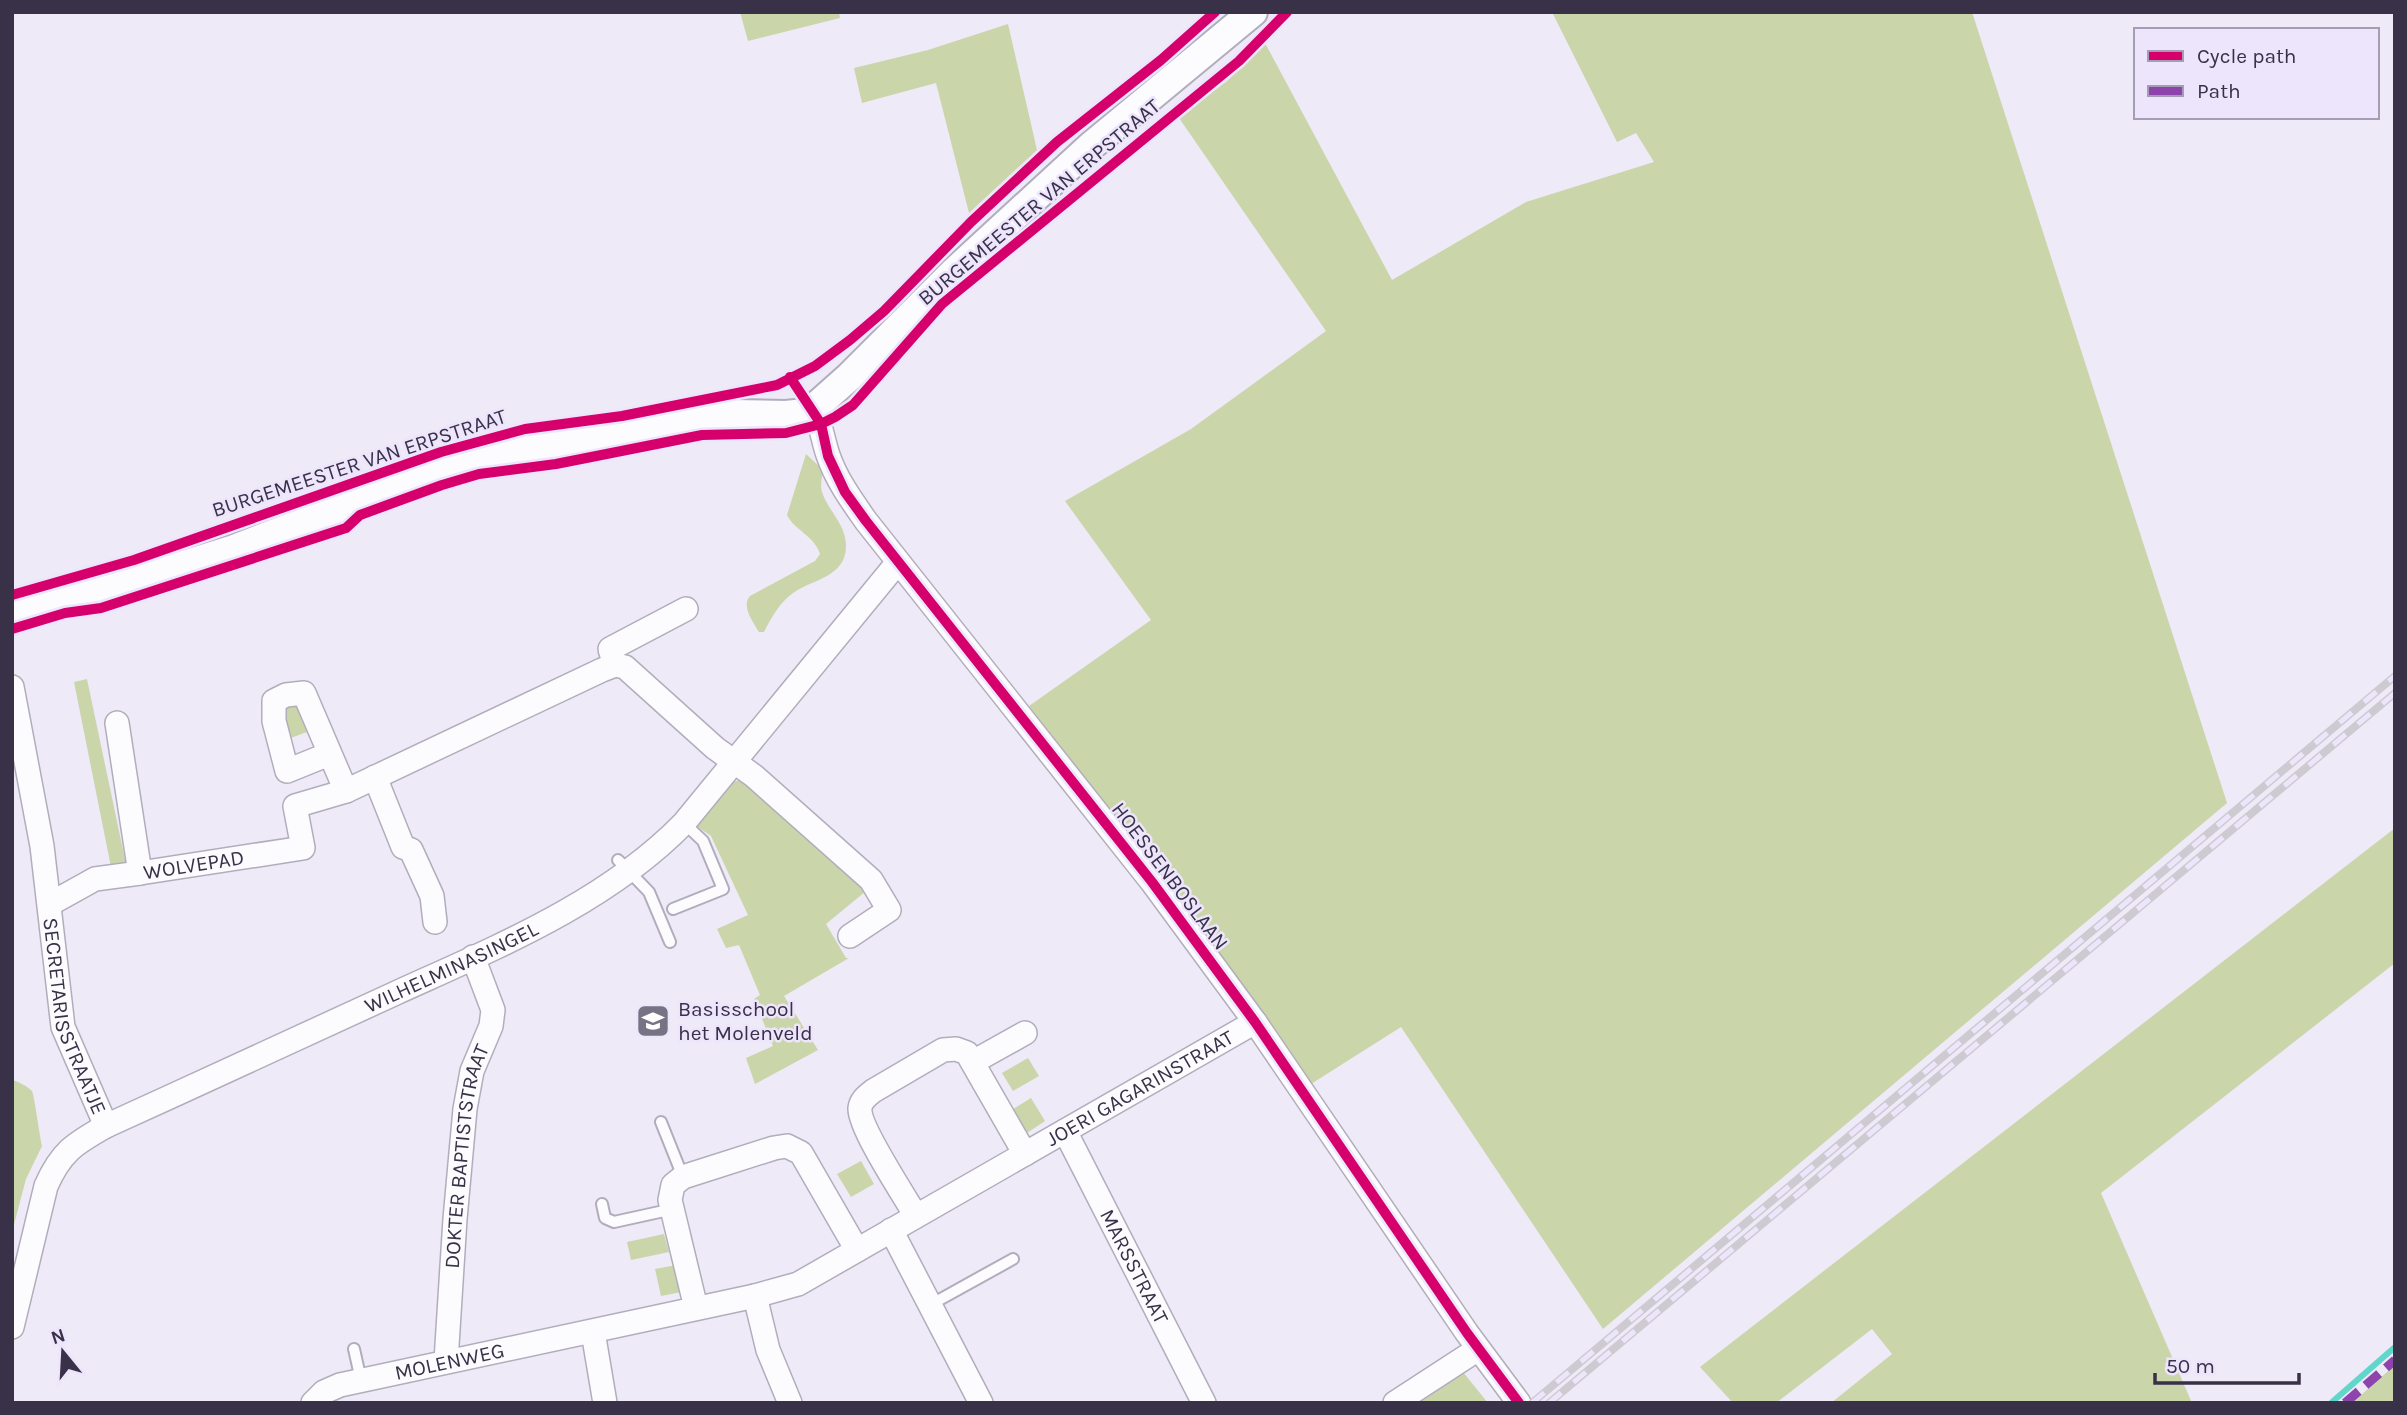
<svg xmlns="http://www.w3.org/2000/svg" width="2407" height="1415" viewBox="0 0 2407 1415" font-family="Karla,sans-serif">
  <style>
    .green { fill: #cbd5aa }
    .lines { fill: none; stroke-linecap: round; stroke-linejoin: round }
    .stream { stroke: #61d6ca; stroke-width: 6 }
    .service-casing { stroke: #b2adbc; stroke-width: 14 }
    .minor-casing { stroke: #b2adbc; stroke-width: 26 }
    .tertiary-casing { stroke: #b2adbc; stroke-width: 32 }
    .service { stroke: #fcfcfe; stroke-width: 10 }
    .minor { stroke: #fcfcfe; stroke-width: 23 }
    .tertiary { stroke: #fcfcfe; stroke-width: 28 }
    .rail-casing { stroke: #cdcbd1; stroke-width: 8 }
    .rail { stroke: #ece5fc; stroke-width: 5; stroke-dasharray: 16; stroke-linecap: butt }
    .quiet { stroke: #8e44ad; stroke-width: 9; stroke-dasharray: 18 9; stroke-linecap: butt }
    .cycleway-casing { stroke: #ece5fc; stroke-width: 15 }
    .cycleway { stroke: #d6006c; stroke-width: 10 }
    .labels { text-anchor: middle; stroke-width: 5; stroke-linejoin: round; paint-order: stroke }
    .street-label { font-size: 21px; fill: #393148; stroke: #ece5fc }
    .poi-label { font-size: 21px; fill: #393148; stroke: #ece5fc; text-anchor: start }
  </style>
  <rect width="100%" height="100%" fill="#eeeaf7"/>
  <!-- green -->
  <path class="green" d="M740 12H839L840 18 748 41Z
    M1552 12H1972L2227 803 1603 1329 1401 1027 1311 1084C1223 954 1126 830 1029 706L1151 620 1065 501 1191 429 1326 331 1177 115 1226 82 1265 43 1392 280 1526 202 1654 162 1636 133 1617 142Z
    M1008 24 1037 150 969 213 936 83 862 103 854 68 928 50Z
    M806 454 823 470C822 477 820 486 822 492 828 511 846 524 846 546 846 577 813 579 793 593 780 602 771 618 764 632H759C753 622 741 606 750 596L815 561 820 554C814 535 795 531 787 515Z
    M87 679 127 869 112 872 74 682Z
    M290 702 301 710 307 732 285 740 279 705Z
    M744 780 866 891 826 924 846 958H849L784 996 818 1050 755 1084 746 1058 773 1046 754 999 760 995 739 945 726 948 717 929 748 915 711 836 695 825 729 782Z
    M2395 828V963L2101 1193 2192 1403H1831L1892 1354 1872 1329 1776 1403H1733L1700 1367Z
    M1028 1058 1039 1076 1013 1091 1002 1073Z
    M12 1080C19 1082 27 1086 32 1091 34 1094 40 1138 42 1146L26 1179 12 1232Z
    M1031 1098 1045 1121 1024 1135 1008 1112Z
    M861 1161 874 1184 851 1197 837 1174Z
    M664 1234 669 1252 631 1260 627 1242Z
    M682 1264 687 1291 661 1296 655 1269Z
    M2395 1365V1403H2352Z
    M1463 1372 1488 1403H1416Z"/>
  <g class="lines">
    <!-- stream -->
    <path class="stream" d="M2331 1403 2395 1347"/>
    <defs>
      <path id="service" d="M618 860 649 892 670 942
        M673 909 723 889 703 841 684 823
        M661 1122 683 1177
        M602 1204 605 1218 614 1222 673 1209
        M930 1305 1013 1259
        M354 1349 361 1380"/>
      <g id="minor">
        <path d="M813 409C822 425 822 438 828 455 836 479 852 501 866 521L1152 882 1255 1022 1467 1333 1519 1403"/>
        <path d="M615 665 610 649 686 609"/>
        <path id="s1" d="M12 687 42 846 63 1027 106 1126"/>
        <path id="s2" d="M117 723 140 873 303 848 295 806 346 791 602 670 615 665 625 667 715 748 754 776 871 880 889 910 850 936"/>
        <path d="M329 754 287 771 274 721V701L286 695 304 693 346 791"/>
        <path d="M375 777 403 847 411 850 432 896 435 922"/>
        <path d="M50 904 95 879 140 873"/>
        <path d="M973 1062 1025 1033"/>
        <path id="s3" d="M1065 1131 1204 1403"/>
        <path d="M916 1216C905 1197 858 1126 860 1108 861 1100 867 1096 873 1091L943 1050 956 1049 967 1053 1025 1154"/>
        <path d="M891 1230 981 1403"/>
        <path d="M755 1296 768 1350 790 1403"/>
        <path d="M696 1308 670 1200 673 1185 683 1177 774 1148 787 1146 801 1153 857 1250"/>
        <path id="s4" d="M12 1327 46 1186C61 1152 74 1144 106 1126 203 1082 300 1037 396 993 497 947 606 903 684 823L898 562"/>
        <path d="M593 1332 605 1403"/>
        <path id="s5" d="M446 1361 455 1219 465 1109 472 1071 491 1026 493 1010 473 957"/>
        <path id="s6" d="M313 1403 324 1392 340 1385 755 1296 798 1284 1255 1022"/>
        <path d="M1395 1403 1478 1349"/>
      </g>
      <path id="tertiary" d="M12 614 142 578 234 549 432 473 468 462 528 449 731 414 786 415 805 413 813 409 849 377 955 271 1091 146 1253 12"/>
    </defs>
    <!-- service casing -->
    <use href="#service" class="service-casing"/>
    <!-- minor casing -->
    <use href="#minor" class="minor-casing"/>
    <!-- tertiary casing -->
    <use href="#tertiary" class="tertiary-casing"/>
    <!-- service -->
    <use href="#service" class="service"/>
    <!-- minor -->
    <use href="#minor" class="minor"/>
    <!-- tertiary -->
    <use href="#tertiary" class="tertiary"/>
    <defs>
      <path id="rail" d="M1532 1403 2395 676
        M1549 1403 2395 693"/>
    </defs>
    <!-- rail casing -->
    <use href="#rail" class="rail-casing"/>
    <!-- rail -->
    <use href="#rail" class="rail"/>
    <!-- quiet -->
    <path class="quiet" d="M2345 1403 2395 1360"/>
    <defs>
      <path id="cycleway" d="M790 377 821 424 828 456 845 492 866 521 1152 882 1255 1022 1467 1333 1519 1403
        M12 595 134 560 441 452 525 429 622 416 777 385 815 366 850 340 884 311 971 222 1057 142 1161 60 1215 12
        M12 629 65 613 101 608 346 528 360 515 442 485 479 474 556 464 702 435 786 433 821 424 835 417 853 405 942 304 1239 61 1287 12"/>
    </defs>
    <!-- cycleway casing -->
    <use href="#cycleway" class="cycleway-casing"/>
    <!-- cycleway -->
    <use href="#cycleway" class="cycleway"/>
  </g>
  <!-- icons -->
  <defs>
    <symbol id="school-square" viewBox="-11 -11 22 22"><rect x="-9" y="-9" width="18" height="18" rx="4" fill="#787285" stroke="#ece5fc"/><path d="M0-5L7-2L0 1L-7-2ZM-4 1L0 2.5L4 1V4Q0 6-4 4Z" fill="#fff"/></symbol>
  </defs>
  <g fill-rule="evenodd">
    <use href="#school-square" x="634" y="1002" width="38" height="38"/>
  </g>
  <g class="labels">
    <!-- street labels -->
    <g class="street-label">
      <text transform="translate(1039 202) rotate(-40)" y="7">BURGEMEESTER VAN ERPSTRAAT</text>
      <text transform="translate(359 463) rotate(-18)" y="7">BURGEMEESTER VAN ERPSTRAAT</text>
      <text dy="7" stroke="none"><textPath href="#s2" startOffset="206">WOLVEPAD</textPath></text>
      <text transform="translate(1170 876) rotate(53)" y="7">HOESSENBOSLAAN</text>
      <text dy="7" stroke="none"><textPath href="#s4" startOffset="612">WILHELMINASINGEL</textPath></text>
      <text dy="7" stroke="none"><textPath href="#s1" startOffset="336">SECRETARISSTRAATJE</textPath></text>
      <text dy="7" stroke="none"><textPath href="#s6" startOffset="896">JOERI GAGARINSTRAAT</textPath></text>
      <text dy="7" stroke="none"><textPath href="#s5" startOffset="206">DOKTER BAPTISTSTRAAT</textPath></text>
      <text dy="7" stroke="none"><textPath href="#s3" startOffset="152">MARSSTRAAT</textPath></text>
      <text dy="7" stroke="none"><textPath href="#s6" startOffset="145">MOLENWEG</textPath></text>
    </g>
    <!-- poi labels -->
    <g class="poi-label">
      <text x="678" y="1016">Basisschool<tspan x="678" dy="24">het Molenveld</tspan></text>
    </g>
  </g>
  <!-- border -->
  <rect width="2407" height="1415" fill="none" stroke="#393148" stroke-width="28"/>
  <!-- legend -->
  <rect x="2134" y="28" width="245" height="91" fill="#ece5fc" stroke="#a49db4" stroke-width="2"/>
  <rect x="2148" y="51" width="35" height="10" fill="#d6006c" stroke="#a49db4" stroke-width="2"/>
  <text x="2197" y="63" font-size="21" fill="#393148">Cycle path</text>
  <rect x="2148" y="86" width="35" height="10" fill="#8e44ad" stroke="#a49db4" stroke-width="2"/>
  <text x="2197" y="98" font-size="21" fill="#393148">Path</text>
  <!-- north arrow -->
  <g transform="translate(63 1352) rotate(342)" stroke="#ece5fc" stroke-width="5" paint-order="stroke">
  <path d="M0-5L12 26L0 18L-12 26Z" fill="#393148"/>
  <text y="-10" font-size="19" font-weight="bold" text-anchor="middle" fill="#393148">N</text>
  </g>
  <!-- scale -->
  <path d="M2155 1373v10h144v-10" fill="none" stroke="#393148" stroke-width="3.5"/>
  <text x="2166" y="1373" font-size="21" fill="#393148" stroke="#ece5fc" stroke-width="5" paint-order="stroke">50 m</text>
</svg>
